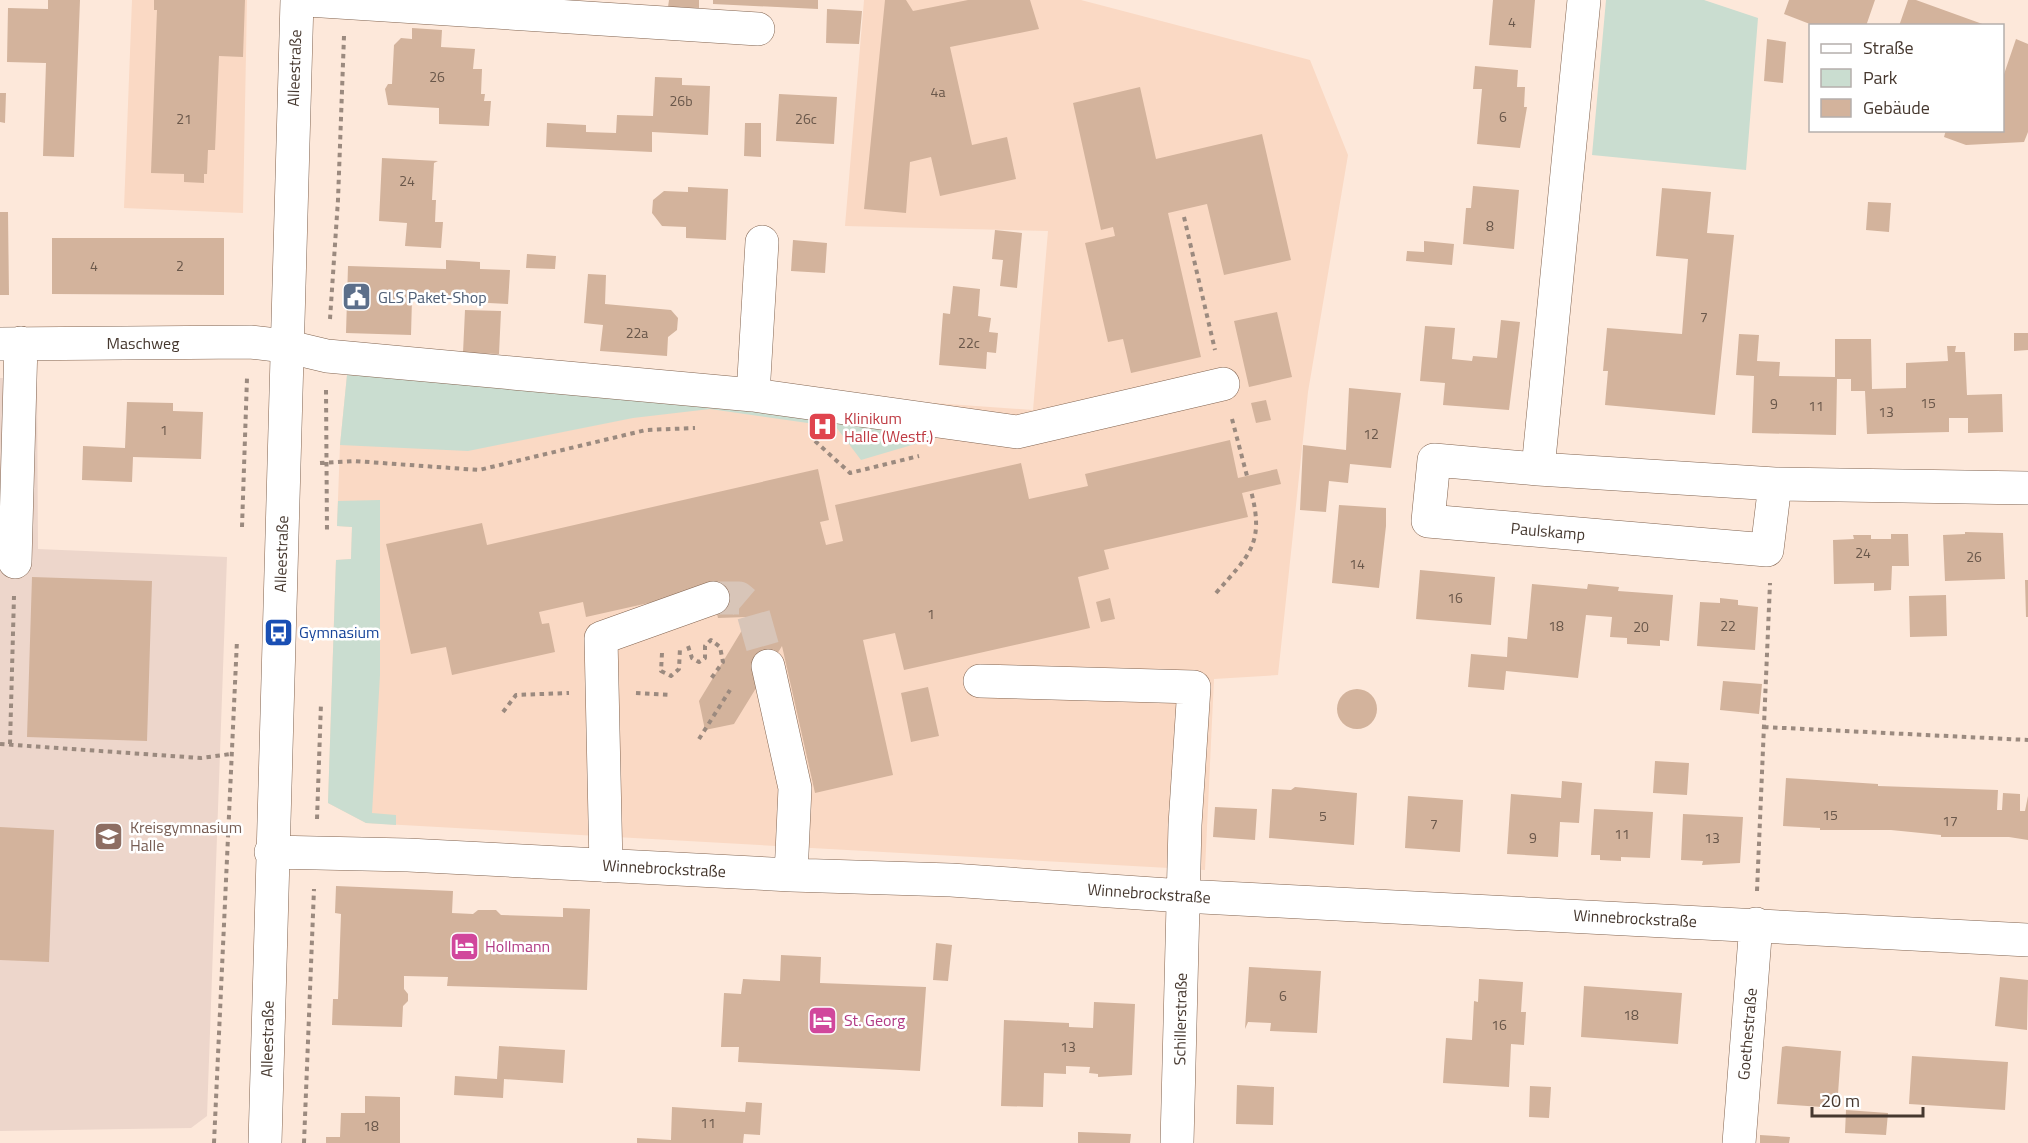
<svg xmlns="http://www.w3.org/2000/svg" width="2028" height="1143" viewBox="0 0 2028 1143" font-family="'Titillium Web',sans-serif">
  <style>
    .built { fill: #fad9c4 }
    .education { fill: #edd6cb }
    .green { fill: #caddd0 }
    .building { fill: #d3b39c }
    .lines { fill: none; stroke-linecap: round; stroke-linejoin: round }
    .minor-tunnel { stroke: #d8c5b8; stroke-width: 33; stroke-dasharray: 33 16; stroke-linecap: butt }
    .minor-casing { stroke: #826450; stroke-width: 34 }
    .path { stroke: #9b8a7f; stroke-width: 4; stroke-dasharray: 4.5 4.5; stroke-linecap: butt }
    .minor { stroke: #fff; stroke-width: 33 }
    .labels { text-anchor: middle; stroke-width: 5; stroke-linejoin: round; paint-order: stroke }
    .number-label { font-size: 14px; fill: #69574a }
    .street-label { font-size: 16px; fill: #46382f; stroke: #fff }
    .service-label { font-size: 16px; fill: #4e5e75; stroke: #fff; text-anchor: start }
    .health-label { font-size: 16px; fill: #be3a42; stroke: #fff; text-anchor: start }
    .transit-label { font-size: 16px; fill: #164399; stroke: #fff; text-anchor: start }
    .education-label { font-size: 16px; fill: #785e54; stroke: #fff; text-anchor: start }
    .hotel-label { font-size: 16px; fill: #b23c85; stroke: #fff; text-anchor: start }
  </style>
  <rect width="100%" height="100%" fill="#fde8da"/>
  <!-- built -->
  <path class="built" d="M132 0H247L243 213 124 208Z
    M864 0H1081L1310 60 1348 155 1308 392 1278 675 1214 679 1205 870 366 823 328 803 336 560 351 559 352 527 337 526 340 445 347 375 341 361 1033 410 1048 231 845 226Z"/>
  <!-- education -->
  <path class="education" d="M0 378H37L38 549 227 557 207 1116 191 1128 0 1131Z"/>
  <!-- green -->
  <path class="green" d="M1606 0H1704L1758 18 1746 170 1592 155Z
    M347 375 750 400 949 434 861 460 836 427 710 409 633 418 468 451 340 445Z
    M380 500V675L372 813 396 815V825L366 823 328 803 336 560 351 559 352 527 337 526 338 501Z"/>
  <!-- building -->
  <path class="building" d="M48 0H80L74 157 43 156 46 63 7 62 8 8 48 9Z
    M154 0H245L243 57 219 56 215 150H208L207 174H204V183L184 182V174L151 173 157 10H154Z
    M669 0H699V8L668 7Z
    M713 0H818V9L713 4Z
    M885 0H906L913 11 968 0H1030L1039 29 950 47 972 145 1007 137 1016 179 940 196 931 157 910 162 906 213 864 209Z
    M1493 0H1535L1531 48 1489 45Z
    M1789 0H1875L1866 26H1815L1784 14Z
    M1908 0H1916L1988 26H1899Z
    M827 9 862 11 859 44 826 43Z
    M412 28 442 30 441 47 475 49 473 69H482L481 94H485L484 101H491L489 126 439 124V108L388 105 385 89 388 84H392L394 45 401 38 412 39Z
    M1767 39 1786 42 1783 83 1764 81Z
    M2016 39 2028 44V132L2024 142 1966 145 1944 137 1946 130H2002V80Z
    M1475 66 1518 70 1517 87H1525L1524 107H1527L1520 148 1477 144 1482 89H1473Z
    M655 77 682 78V85L710 86 708 135 652 132V152L546 147 547 123 586 125V132L616 133 617 115 653 116Z
    M1140 87 1156 159 1262 134 1291 260 1224 275 1207 204 1168 213 1201 357 1131 373 1123 339 1108 342 1085 243 1115 236 1113 227 1101 230 1073 103Z
    M0 93H6L5 123 0 122Z
    M779 94 837 97 834 144 776 141Z
    M745 123H761V157L744 156Z
    M382 158 438 161 434 163 432 200H436L435 222H443L441 248 405 246 407 223 379 221Z
    M1473 186 1519 190 1514 249 1463 244 1466 208H1471Z
    M688 187 728 189 726 240 686 238V227L662 226 652 213 653 200 664 191 688 192Z
    M1662 188 1711 192 1707 233 1734 235 1715 415 1605 405 1608 371H1603L1607 328 1682 334 1688 259 1656 256Z
    M1868 202 1891 203 1889 232 1866 230Z
    M0 212H8L9 295H0Z
    M995 230 1022 233 1017 288 1000 286 1003 260 992 259Z
    M52 238H224V295L52 294Z
    M793 240 827 243 825 273 791 271Z
    M1424 241 1454 244 1452 265 1406 261 1407 251 1424 252Z
    M527 254 556 256 555 269 526 268Z
    M446 260 480 262V269L510 270 508 304 412 299 411 335 346 333 348 266 446 269Z
    M588 274 606 275 605 304 671 310 678 318 677 330 668 337 667 356 600 351 603 325 584 323Z
    M953 286 980 289 978 316 991 318 989 332 998 333 996 353 987 352 986 369 939 365 943 313 950 314Z
    M465 310 501 311 499 354 463 353Z
    M1277 312 1292 377 1249 387 1234 321Z
    M1501 320 1520 322 1509 410 1443 405 1445 383 1420 381 1425 326 1455 328 1452 359 1472 361 1473 356 1497 358Z
    M2014 333H2028V350L2014 351Z
    M1739 334 1759 335 1757 361 1780 362 1779 376 1835 377V339H1871L1872 389 1906 388V363L1948 361 1947 346H1956L1955 352H1965L1967 395 2002 394 2003 432 1968 433V418H1949V432L1867 434 1865 391H1851V379H1837L1836 435 1752 433 1754 376 1736 375Z
    M1349 388 1401 393 1391 468 1350 464 1348 483 1329 481 1326 512 1300 510 1303 445 1346 450Z
    M1266 400 1271 420 1256 423 1251 403Z
    M127 402 173 403V411L203 412 201 459 133 457 132 482 82 480 83 446 125 448Z
    M1230 440 1238 478 1277 469 1281 484 1242 493 1248 517 1104 550 1109 569 1078 577 1090 628 904 670 895 633 863 640 893 775 815 793 782 646 734 724 705 730 699 701 747 622 746 617 718 618 711 589 586 617 583 602 539 612 542 624 549 623 555 652 452 675 446 647 411 654 386 544 482 523 487 545 818 469 829 520 820 522 826 545 843 541 835 505 1021 463 1029 499 1088 486 1085 474Z
    M1339 505 1386 508V526L1379 588 1332 583Z
    M1965 532 2003 533 2005 579 1945 581 1943 535 1965 534Z
    M1891 534H1908L1909 566H1892L1891 590 1874 591V583L1834 584 1833 540 1854 539 1853 535H1871V539H1891Z
    M1420 570 1495 577 1491 625 1416 619Z
    M32 577 152 581 147 741 27 737Z
    M2025 580H2028V617H2026Z
    M1532 584 1587 589 1588 584 1619 587 1618 591 1673 595 1669 641 1660 640V646L1627 644V638L1610 637 1612 617 1586 615 1578 678 1506 671 1504 690 1468 687 1471 654 1507 657 1508 637 1527 639Z
    M1946 595 1947 636 1910 637 1909 596Z
    M1110 598 1115 619 1101 622 1096 602Z
    M1720 598 1738 600V605L1758 607 1755 650 1697 646 1700 602 1720 603Z
    M1723 681 1762 684 1759 714 1720 710Z
    M928 687 939 736 911 742 901 693Z
    M1337 709a20 20 0 1 1 40 0a20 20 0 1 1-40 0Z
    M1655 761 1689 763 1687 795 1653 793Z
    M1786 778 1878 784V786L1998 790 1997 810H2002L2003 793 2020 794V811H2025L2028 796V840L2009 837H1941V835L1891 830H1820V828L1783 826Z
    M1562 781 1582 783 1579 823 1560 822 1558 857 1507 854 1511 794 1561 798Z
    M1295 787 1357 793 1354 845 1269 838 1272 789 1291 790Z
    M1408 796 1463 800 1460 852 1405 848Z
    M1215 807 1257 809 1255 840 1213 837Z
    M1594 809 1653 812 1650 858 1621 857V861L1600 860V855H1591Z
    M1683 814 1743 817 1740 863 1702 865 1703 861 1681 860Z
    M0 827 54 830 49 962 0 960Z
    M336 886 453 891 452 913 473 914 478 910H496L501 915 563 917V908L590 909 587 990 447 986 448 977 404 976V989L408 994V1001L403 1006 402 1027 332 1025 333 999H338L341 914 335 913Z
    M936 943 952 945 948 981 933 980Z
    M781 955 821 957 820 983 926 987 920 1071 738 1062 739 1047H721L724 993 741 994 743 979 780 981Z
    M1249 967 1321 971 1317 1033 1270 1031 1271 1023 1248 1022 1245 1029Z
    M2000 977 2028 980 2027 1030 1995 1026Z
    M1479 979 1523 982 1521 1012H1526L1524 1045 1511 1044 1509 1087 1443 1083 1446 1038 1472 1040 1474 1001 1478 1002Z
    M1584 986 1682 993 1678 1044 1581 1037Z
    M1094 1002 1135 1004 1132 1075 1098 1077V1074L1089 1073 1090 1067 1066 1066V1074L1044 1073 1043 1107 1001 1106 1004 1020 1069 1023V1027L1093 1028Z
    M499 1046 565 1050 563 1083 504 1079 503 1098 454 1095 455 1076 497 1079Z
    M1786 1046 1841 1051 1837 1108 1777 1104 1782 1047Z
    M1912 1056 2008 1062 2005 1110 1909 1104Z
    M1237 1085 1274 1087 1273 1125 1236 1124Z
    M1530 1086 1551 1087 1549 1118 1529 1117Z
    M365 1096 400 1097V1143H326V1137H340L341 1113H365Z
    M746 1102 762 1103 760 1135 744 1134 743 1143H637V1138L671 1140 672 1107 745 1112Z
    M1846 1110 1888 1113 1886 1135 1845 1133Z
    M1078 1132 1131 1134 1130 1143H1078Z
    M1760 1135 1790 1137 1789 1143H1760Z"/>
  <g class="lines">
    <!-- minor-tunnel -->
    <path class="minor-tunnel" d="M713 598H739L752 609 768 666"/>
    <defs>
      <path id="minor" d="M307 0 758 29
        M1584 0 1538 469 1775 484 2028 488
        M0 344 250 342 285 346 327 356 753 395 1017 432 1223 384
        M753 395 762 242
        M1538 469 1434 460 1428 521 1767 550 1775 484
        M15 562 21 343
        M768 666 795 788 791 875
        M980 681 1194 687 1185 825 1177 1143
        M271 852 408 855 791 875 951 880 1183 896 2028 940
        M606 866 601 638 713 598
        M265 1143 297 0
        M1739 1143 1756 924"/>
    </defs>
    <!-- minor casing -->
    <use href="#minor" class="minor-casing"/>
    <!-- path -->
    <path class="path" d="M1184 217 1215 350
      M330 319 338 200 344 36
      M326 390 327 533
      M1232 419 1247 476
      M815 441 850 473 919 456
      M320 463 354 461 479 470 646 430 695 428
      M242 527 247 378
      M1216 593C1249 555 1265 544 1251 491
      M688 646 692 658 699 662 705 658V646L711 640 720 647 723 662 710 680
      M662 653 661 671 671 676 679 669 680 648
      M636 693 670 695
      M503 712 516 695 569 693
      M1764 727 2028 740
      M699 739 730 690
      M0 744 201 758 231 754
      M10 744 14 596
      M317 819 321 703
      M1757 891 1770 583
      M214 1143 237 640
      M304 1143 314 889"/>
    <!-- minor -->
    <use href="#minor" class="minor"/>
  </g>
  <!-- icons -->
  <defs>
    <symbol id="civic-square" viewBox="-11 -11 22 22"><rect x="-9" y="-9" width="18" height="18" rx="4" fill="#5c6f8a" stroke="#fff"/><path d="M-.6-6.5H3V-4.5H.6V-3L4-1V1h2V6H-6V1h2V-1L-.6-3ZM-1.2 2.5V6h2.4V2.5Z" fill="#fff"/></symbol>
    <symbol id="hospital-square" viewBox="-11 -11 22 22"><rect x="-9" y="-9" width="18" height="18" rx="4" fill="#e0444e" stroke="#fff"/><path d="M-5-5h3v3.5h4V-5h3V5h-3V1.5h-4V5h-3Z" fill="#fff"/></symbol>
    <symbol id="bus-square" viewBox="-11 -11 22 22"><rect x="-9" y="-9" width="18" height="18" rx="4" fill="#1a4fb4" stroke="#fff"/><path d="M-5-6H5V4H4V6H2V4H-2V6H-4V4H-5ZM-3.5-4V0h7V-4ZM-3.5 1.2v1.5H-2V1.2ZM2 1.2v1.5H3.5V1.2Z" fill="#fff"/></symbol>
    <symbol id="school-square" viewBox="-11 -11 22 22"><rect x="-9" y="-9" width="18" height="18" rx="4" fill="#8d6e63" stroke="#fff"/><path d="M0-5L7-2L0 1L-7-2ZM-4 1L0 2.5L4 1V4Q0 6-4 4Z" fill="#fff"/></symbol>
    <symbol id="hotel-square" viewBox="-11 -11 22 22"><rect x="-9" y="-9" width="18" height="18" rx="4" fill="#d1479c" stroke="#fff"/><path d="M-6-4.5h1.5V1H6V5H4.5V3h-9V5H-6ZM-4 0a1.8 1.8 0 1 1 3.6 0ZM.5 0V-2.5h3Q6-2.5 6 0Z" fill="#fff"/></symbol>
  </defs>
  <g fill-rule="evenodd">
    <use href="#civic-square" x="340" y="280" width="33" height="33"/>
    <use href="#hospital-square" x="806" y="410" width="33" height="33"/>
    <use href="#bus-square" x="262" y="616" width="33" height="33"/>
    <use href="#school-square" x="92" y="820" width="33" height="33"/>
    <use href="#hotel-square" x="448" y="930" width="33" height="33"/>
    <use href="#hotel-square" x="806" y="1004" width="33" height="33"/>
  </g>
  <g class="labels">
    <!-- number labels -->
    <g class="number-label">
      <text x="1512" y="27">4</text>
      <text x="437" y="82">26</text>
      <text x="938" y="97">4a</text>
      <text x="681" y="106">26b</text>
      <text x="1503" y="122">6</text>
      <text x="184" y="124">21</text>
      <text x="806" y="124">26c</text>
      <text x="407" y="186">24</text>
      <text x="1490" y="231">8</text>
      <text x="94" y="271">4</text>
      <text x="180" y="271">2</text>
      <text x="1704" y="322">7</text>
      <text x="637" y="338">22a</text>
      <text x="969" y="348">22c</text>
      <text x="1928" y="408">15</text>
      <text x="1774" y="409">9</text>
      <text x="1816" y="411">11</text>
      <text x="1886" y="417">13</text>
      <text x="164" y="435">1</text>
      <text x="1371" y="439">12</text>
      <text x="1863" y="558">24</text>
      <text x="1974" y="562">26</text>
      <text x="1357" y="569">14</text>
      <text x="1455" y="603">16</text>
      <text x="931" y="619">1</text>
      <text x="1556" y="631">18</text>
      <text x="1728" y="631">22</text>
      <text x="1641" y="632">20</text>
      <text x="1830" y="820">15</text>
      <text x="1323" y="821">5</text>
      <text x="1950" y="826">17</text>
      <text x="1434" y="829">7</text>
      <text x="1622" y="839">11</text>
      <text x="1533" y="843">9</text>
      <text x="1712" y="843">13</text>
      <text x="1283" y="1001">6</text>
      <text x="1631" y="1020">18</text>
      <text x="1499" y="1030">16</text>
      <text x="1068" y="1052">13</text>
      <text x="708" y="1128">11</text>
      <text x="371" y="1131">18</text>
    </g>
    <!-- street labels -->
    <g class="street-label">
      <text transform="translate(294 68) rotate(-88)" y="6">Alleestraße</text>
      <text x="143" y="349">Maschweg</text>
      <text transform="translate(1548 531) rotate(5)" y="6">Paulskamp</text>
      <text transform="translate(281 554) rotate(-88)" y="6">Alleestraße</text>
      <text transform="translate(664 868) rotate(3)" y="6">Winnebrockstraße</text>
      <text transform="translate(1149 893) rotate(4)" y="6">Winnebrockstraße</text>
      <text transform="translate(1635 918) rotate(3)" y="6">Winnebrockstraße</text>
      <text transform="translate(1180 1019) rotate(-89)" y="6">Schillerstraße</text>
      <text transform="translate(1747 1034) rotate(-85)" y="6">Goethestraße</text>
      <text transform="translate(267 1039) rotate(-89)" y="6">Alleestraße</text>
    </g>
    <!-- service labels -->
    <g class="service-label">
      <text x="378" y="303">GLS Paket-Shop</text>
    </g>
    <!-- health labels -->
    <g class="health-label">
      <text x="844" y="424">Klinikum<tspan x="844" dy="18">Halle (Westf.)</tspan></text>
    </g>
    <!-- transit labels -->
    <g class="transit-label">
      <text x="299" y="638">Gymnasium</text>
    </g>
    <!-- education labels -->
    <g class="education-label">
      <text x="130" y="833">Kreisgymnasium<tspan x="130" dy="18">Halle</tspan></text>
    </g>
    <!-- hotel labels -->
    <g class="hotel-label">
      <text x="485" y="952">Hollmann</text>
      <text x="844" y="1026">St. Georg</text>
    </g>
  </g>
  <!-- legend -->
  <rect x="1809" y="24" width="195" height="108" fill="#ffffff" stroke="#b5afac" stroke-width="1.5"/>
  <rect x="1821" y="44" width="30" height="9" fill="#ffffff" stroke="#b5afac" stroke-width="1.5"/>
  <text x="1863" y="54" font-size="18" fill="#46382f">Straße</text>
  <rect x="1821" y="69" width="30" height="18" fill="#caddd0" stroke="#b5afac" stroke-width="1.5"/>
  <text x="1863" y="84" font-size="18" fill="#46382f">Park</text>
  <rect x="1821" y="99" width="30" height="18" fill="#d3b39c" stroke="#b5afac" stroke-width="1.5"/>
  <text x="1863" y="114" font-size="18" fill="#46382f">Gebäude</text>
  <!-- scale -->
  <path d="M1812 1107v9h111v-9" fill="none" stroke="#46382f" stroke-width="3"/>
  <text x="1821" y="1107" font-size="18" fill="#46382f" stroke="#ffffff" stroke-width="4.5" paint-order="stroke">20 m</text>
</svg>
